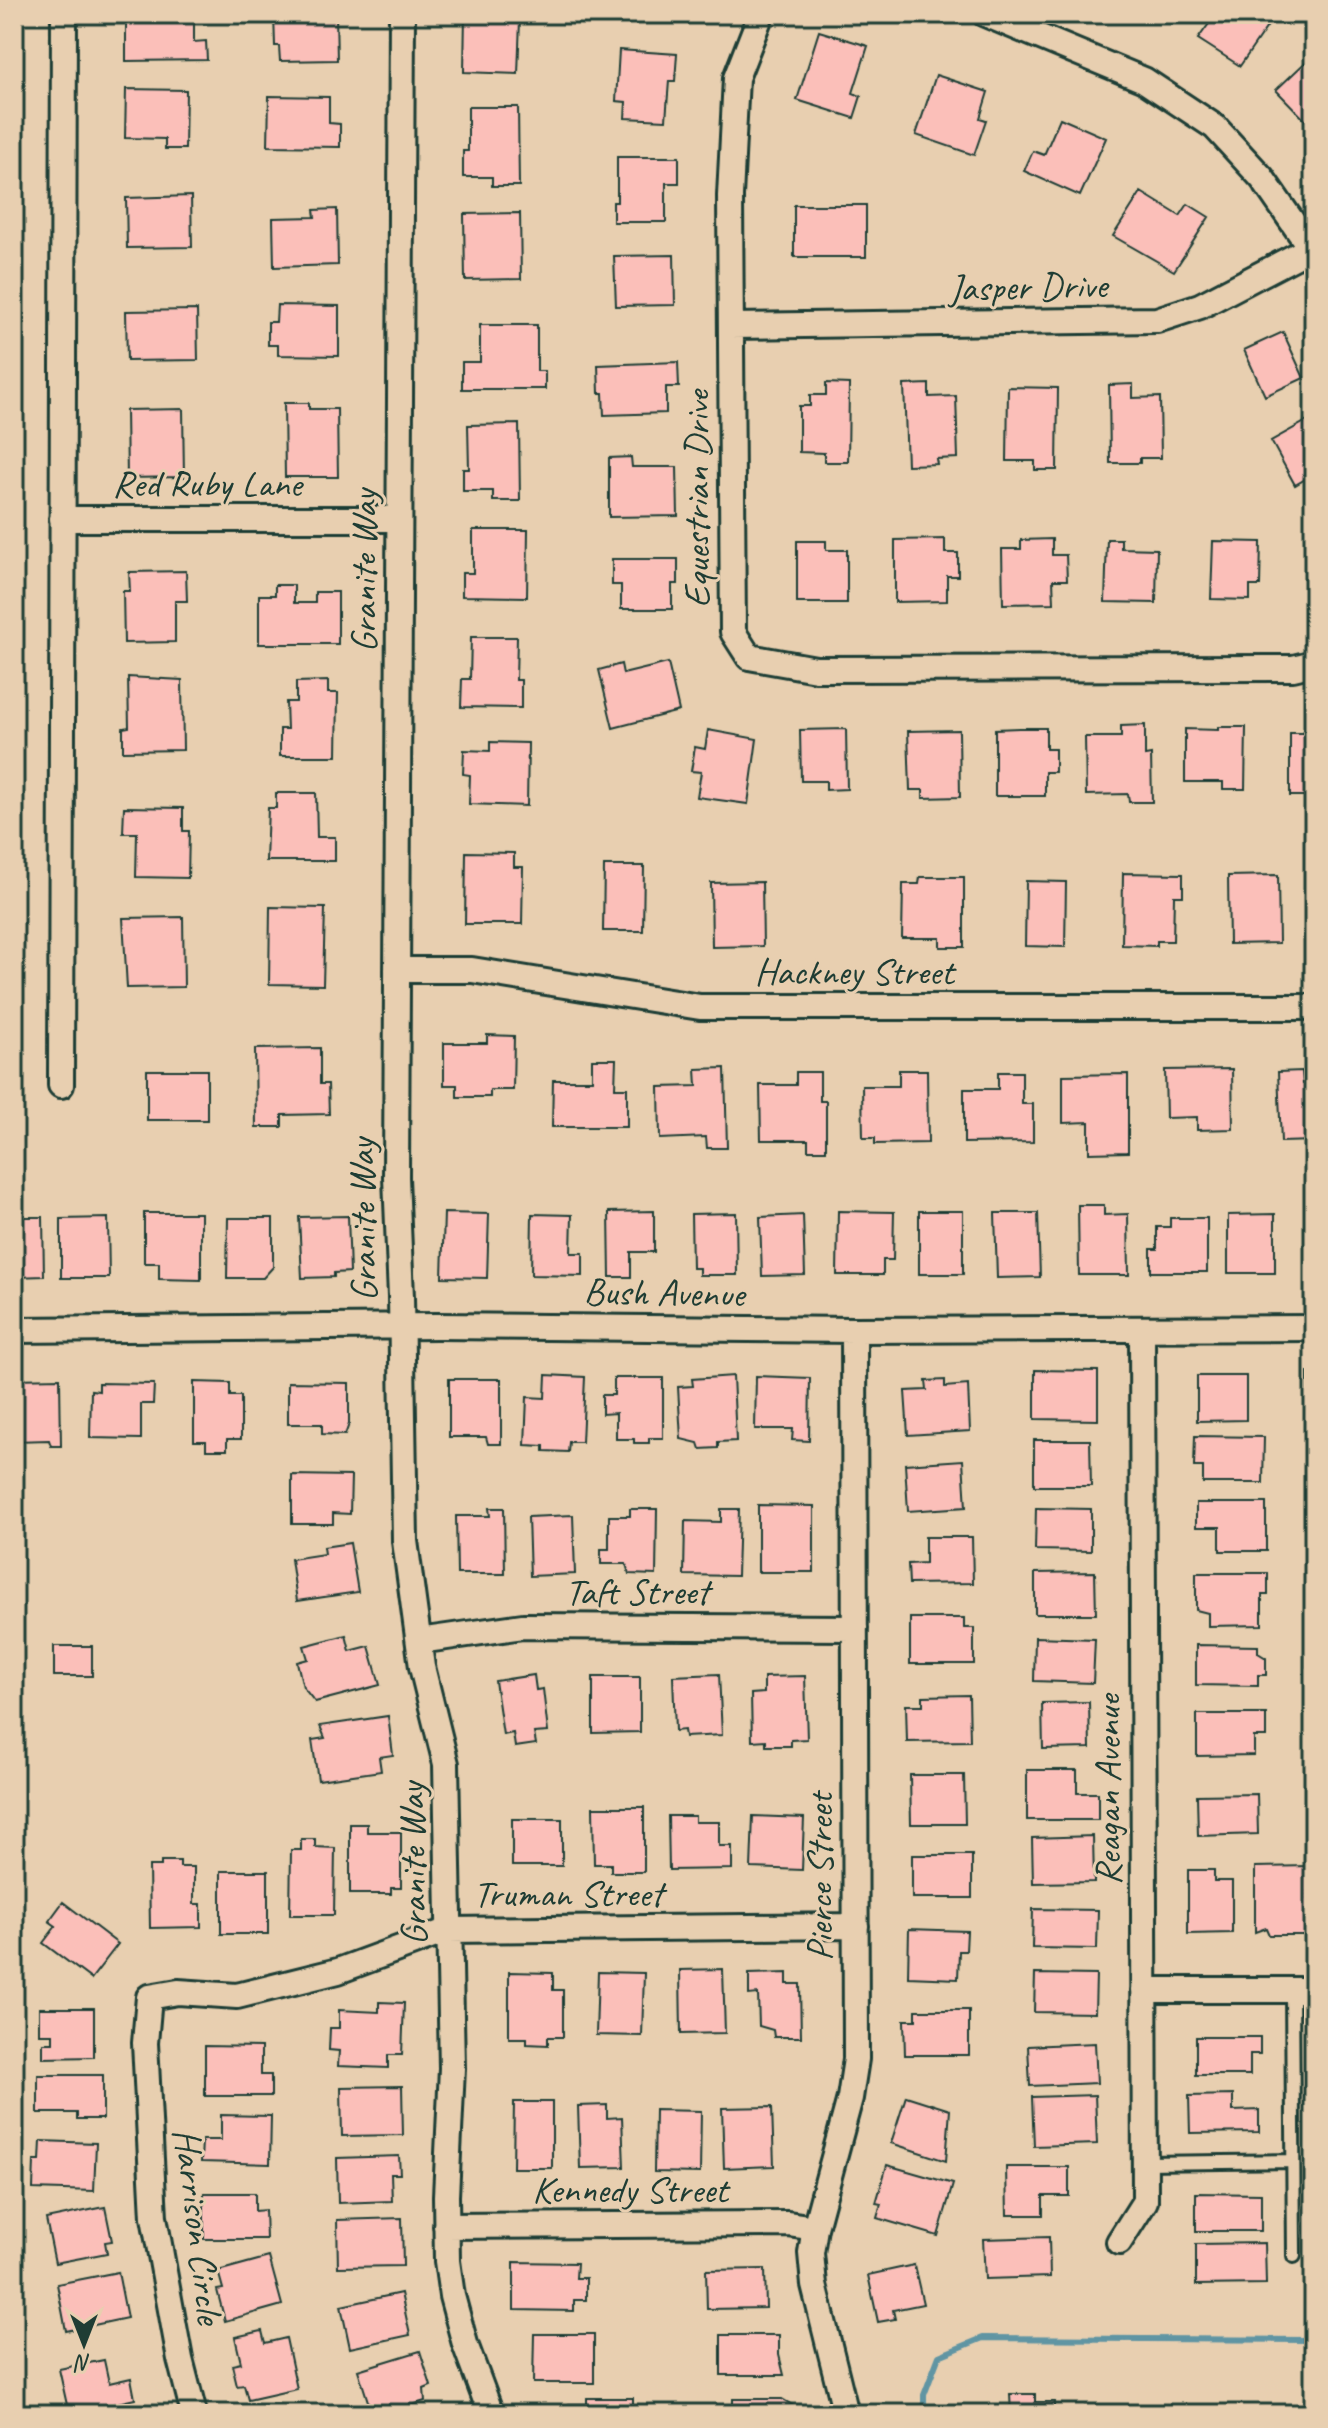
<svg xmlns="http://www.w3.org/2000/svg" width="1328" height="2428" viewBox="0 0 1328 2428" font-family="Caveat,sans-serif">
  <style>
    .lines { fill: none; stroke-linecap: round; stroke-linejoin: round }
    .stream { stroke: #6095a3; stroke-width: 6 }
    .building { fill: #fbbfb9; stroke: #1f3d34; stroke-width: 2 }
    .service-casing { stroke: #1f3d34; stroke-width: 18 }
    .minor-casing { stroke: #1f3d34; stroke-width: 30 }
    .service { stroke: #e8cfb0; stroke-width: 12 }
    .minor { stroke: #e8cfb0; stroke-width: 24 }
    .labels { text-anchor: middle; stroke-width: 6; stroke-linejoin: round; paint-order: stroke }
    .street-label { font-size: 38px; fill: #1f3d34; stroke: #e8cfb0 }
  </style>
  <rect width="100%" height="100%" fill="#e8cfb0"/>
  <filter id="ink" filterUnits="userSpaceOnUse"><feTurbulence type="fractalNoise" baseFrequency=".0125" numOctaves="2"/><feDisplacementMap in="SourceGraphic" scale="16" xChannelSelector="R" yChannelSelector="G"/><feConvolveMatrix kernelMatrix="1 2 1 2 8 2 1 2 1" color-interpolation-filters="sRGB"/></filter>
  <g filter="url(#ink)">
    <g class="lines">
      <!-- stream -->
      <path class="stream" d="M924 2414V2395L939 2356 983 2338 1314 2340"/>
    </g>
    <!-- building -->
    <path class="building" d="M171 14H194V42L206 41 207 60 126 61V21L172 20Z
      M274 14H336L337 60 280 61 279 46H275Z
      M465 14H513V20H520L518 74 464 72Z
      M663 14H701L699 22Z
      M1216 14H1260L1271 21 1240 66 1198 39Z
      M819 31 868 46 853 93 861 96 854 118 797 100Z
      M619 50 677 54 675 81H669L666 120 625 118 626 102 616 101Z
      M1314 54V123L1311 126 1276 90Z
      M936 75 988 92 980 118 986 120 974 155 916 135Z
      M126 89 186 90 185 149H165V139L125 138Z
      M269 96 329 97V123L340 124V147L268 146Z
      M468 107H518L519 186H492V177H463V151H468Z
      M1060 118 1106 138 1080 196 1024 171 1033 151 1044 155Z
      M617 157H679V183H666V222H613V202H617Z
      M1141 192 1180 216 1188 204 1209 217 1174 271 1113 236Z
      M191 196 192 247 127 248 126 198Z
      M794 205H866V257H794Z
      M337 209 338 265 274 267 273 218 315 217 314 210Z
      M520 213 521 279 465 280 464 214Z
      M674 255 675 305 616 306 614 256Z
      M277 305 339 306V356L278 355V345H268V322H276Z
      M197 310 198 360 127 361 126 311Z
      M480 325H537V371H545V389H462V362H480Z
      M1283 332 1304 378 1265 396 1244 350Z
      M678 362 679 387H666V413L604 415 603 393H599L598 365Z
      M826 383 849 384 848 462H824V453L799 452V406H810V395H826Z
      M929 384V397L956 396 958 458 936 459 937 464 907 465 904 385Z
      M1133 384V398L1160 397 1161 458H1140V463H1110L1109 385Z
      M1008 387 1058 388 1057 470H1035V461H1007Z
      M284 403H309V409H337L338 477H285Z
      M183 409 184 477 127 478 126 410Z
      M1314 417V474L1295 485 1271 441Z
      M519 424 520 501H493V491H463V469H469L468 425Z
      M631 457 632 467H677L678 516 609 517V458Z
      M473 530H528L527 597 462 596V573H473Z
      M945 539V553H958V576H947V601L895 602V540Z
      M1052 539V555H1066L1067 580H1053L1054 603 1003 604 1002 549H1021V540Z
      M1107 539H1121V548L1157 549 1156 603 1105 602Z
      M797 541H826V550H847V603H797Z
      M1213 541 1261 542 1260 586H1250V600L1211 599Z
      M612 559H678V584H672V609H621V585H612Z
      M186 571 187 601H175V642L124 643 123 591H130L129 572Z
      M275 585H294V603H315V592H338V644H259V595H275Z
      M471 637H517L516 680H521V708L461 707 462 679H470Z
      M668 663 679 711 613 728 599 670 621 664 623 674Z
      M128 677 182 680 183 750 123 751V728L129 727Z
      M328 681V693H338L337 756H280V729H287L286 702H296V682Z
      M1145 725V756L1151 755 1152 802H1129L1128 794 1086 795 1085 737H1121V726Z
      M1218 727H1246L1245 789H1223V782H1185V729L1218 730Z
      M1019 728H1046V749H1055V772H1045V796H995V729Z
      M846 729 847 789 826 790V781H801L800 730Z
      M708 730 757 739 748 804 697 797 701 772 691 771 695 747 705 749Z
      M959 730 960 797 923 798V790H910L908 731Z
      M1290 733H1314V796H1290Z
      M490 742 528 743 527 806 469 804 470 775 463 774 464 750 490 751Z
      M276 793H316L317 837H335V861H266L268 808H276Z
      M124 807 183 808V831H189L188 878 136 877 137 833H123Z
      M466 852 514 853V867H523L522 924H465Z
      M604 866H644L643 931H603Z
      M1123 873 1183 874V896H1174L1173 941H1157V946L1122 945Z
      M1278 875 1279 943 1229 944 1228 876Z
      M920 877H964V947H940V938H902L903 884H919Z
      M1026 881 1066 882 1065 947 1025 946Z
      M762 882 763 946 712 947 711 883Z
      M270 907 325 908 323 985 269 984Z
      M183 917 184 987 127 988 123 918Z
      M487 1035 514 1036 513 1090H490V1097H457V1085H444V1043H487Z
      M320 1048V1084H328L329 1114 282 1115V1127H256L255 1049Z
      M592 1059H616L615 1088H627V1127H552L553 1080H592Z
      M725 1068 727 1148H707L706 1137 660 1139 659 1087 697 1086 696 1069Z
      M1232 1069 1233 1129 1197 1130V1117L1166 1118 1165 1070Z
      M147 1070H207V1120H147Z
      M899 1070H927L928 1143 875 1144V1138H863L862 1086H899Z
      M1302 1071 1303 1084 1314 1083V1141L1281 1142 1278 1072Z
      M796 1072H820V1101H826V1150H808V1140H761L760 1085H796Z
      M998 1072H1022V1104H1033V1142L964 1143V1089H998Z
      M1128 1074V1152L1089 1153V1122L1063 1123V1075Z
      M1078 1205H1104V1215L1128 1214 1129 1275H1079Z
      M14 1209H23V1217H43L44 1276 15 1277Z
      M654 1211V1252H631V1277H610L609 1212Z
      M838 1211 894 1212 893 1260H883V1275H837Z
      M919 1211H963V1274H919Z
      M144 1213H201V1280L159 1279V1263H144Z
      M444 1213 489 1214 487 1278 442 1277Z
      M736 1213 737 1275H699V1268H692L691 1214Z
      M995 1213H1038L1040 1277 997 1278Z
      M532 1214 572 1215 571 1253H583V1276L531 1275Z
      M1275 1214V1273H1228V1215Z
      M803 1215 805 1275 762 1276 760 1217Z
      M348 1216 350 1272 334 1273V1277L302 1278 299 1217Z
      M108 1218 109 1278H61V1219Z
      M228 1218H273V1267L263 1278H227Z
      M1170 1218H1207V1272H1151V1249H1157V1227H1170Z
      M1035 1370 1098 1371V1420L1035 1419Z
      M1308 1373H1314V1418L1313 1395 1308 1396Z
      M546 1375 585 1377 582 1442H569L568 1452 544 1451V1446L525 1445 527 1397 545 1398Z
      M733 1376 736 1441 718 1442V1448L700 1449 698 1443 681 1439 678 1387 693 1386 692 1379Z
      M756 1376 810 1378 809 1441 792 1440 793 1429H755Z
      M1197 1376H1246V1420L1197 1421Z
      M60 1378 61 1446H51L49 1440 14 1441V1379Z
      M614 1378H663V1438H649V1443H634V1439H616V1413L602 1414V1395H614Z
      M449 1379H501V1444H488L486 1437H449Z
      M945 1380V1387L968 1385 970 1431 908 1435 905 1391 927 1390 926 1381Z
      M194 1382 230 1383V1396H241V1439H227V1450H206V1441H194Z
      M288 1382 349 1383V1424L345 1435 322 1434V1424H288Z
      M99 1383 154 1384 153 1404H141V1439L90 1438 91 1390 99 1391Z
      M1195 1436 1264 1437 1263 1483H1203V1467H1194Z
      M1034 1440H1090L1091 1486H1034Z
      M963 1460 966 1507 908 1511 905 1464Z
      M292 1475 351 1476 350 1514 333 1513V1524H292Z
      M1196 1503H1266V1551H1220V1527H1196Z
      M758 1505 814 1506V1572H758Z
      M489 1508H504L505 1574H457L456 1516H490Z
      M1036 1508 1091 1509V1551L1035 1550Z
      M630 1509H657L656 1575 629 1574 626 1564H601V1549H609V1516H630Z
      M721 1509H739L737 1576 684 1575 685 1521 721 1522Z
      M573 1515 575 1574 530 1576 528 1517Z
      M925 1537H972L973 1583 909 1584 908 1564 925 1563Z
      M350 1543 358 1592 297 1601 291 1559 324 1554 323 1547Z
      M1095 1572 1096 1614H1035V1573Z
      M1196 1573H1268V1595H1262V1625L1208 1626V1613L1196 1610Z
      M910 1618H964V1628H974V1664H910Z
      M1307 1632H1314V1667H1307Z
      M346 1635 350 1651 369 1646 380 1685 315 1702 303 1687 297 1662 308 1659 304 1646Z
      M1035 1637 1095 1639 1093 1683 1034 1681Z
      M1196 1645 1258 1646V1653L1266 1658V1675H1258V1686L1196 1685Z
      M54 1646H92V1676H54Z
      M719 1674 722 1735 685 1737 684 1730 675 1731 673 1676Z
      M534 1675 536 1690 543 1689 548 1732 534 1733 536 1744 515 1747 513 1733 503 1735 495 1681Z
      M805 1676 807 1739 791 1740V1746H766V1740L752 1741 751 1694 764 1693V1677Z
      M593 1677H640V1732L593 1733Z
      M969 1695 970 1741 907 1742 906 1705H923V1696Z
      M1089 1702 1090 1748 1043 1749 1042 1703Z
      M1197 1714H1266V1737H1254V1755L1197 1756Z
      M388 1716 393 1755 379 1757 381 1771 318 1780 312 1740 325 1738 320 1726Z
      M1027 1770H1077V1793H1098V1820H1027Z
      M910 1775H964L965 1824H911Z
      M1257 1794 1258 1834 1198 1836 1197 1795Z
      M593 1807H644V1872H611V1864H594Z
      M668 1816H695V1822H719V1846H732V1869L669 1870Z
      M753 1816 804 1818 802 1870 751 1868Z
      M512 1819H562V1866H512Z
      M350 1824H367V1832H401V1888H391V1894H350Z
      M1093 1836 1094 1882 1033 1883 1032 1838Z
      M301 1839H315V1847L335 1848 334 1915H290L291 1850H301Z
      M912 1855H972V1898H912Z
      M161 1861H180V1867H194V1904H201V1927L150 1928 149 1866H161Z
      M1307 1866 1308 1935H1269L1266 1928 1255 1932V1867Z
      M1188 1870H1214V1881H1232V1933L1188 1934Z
      M221 1871H268V1934H221Z
      M63 1902 118 1944 91 1979 43 1943 56 1926 49 1921Z
      M1033 1909 1098 1910 1097 1949 1032 1948Z
      M909 1929 967 1931 966 1951H959L958 1979 908 1977Z
      M723 1969 725 2033 681 2034 680 1970Z
      M509 1972 553 1973V1990H563V2037H548V2045L527 2044V2038H509Z
      M598 1972 644 1973 642 2036 596 2035Z
      M787 1973V1984H800L801 2037H774L773 2030 759 2026 758 1994 749 1995V1974Z
      M1035 1974 1096 1975 1095 2013 1034 2012Z
      M379 2002 404 2003 402 2055H388V2068L338 2066 339 2051 329 2050 330 2028H339V2010L379 2012Z
      M39 2008H94V2057L43 2058V2043H53V2034H39Z
      M916 2010H969V2055H905L904 2020H916Z
      M1196 2037H1260V2054H1250V2075H1196Z
      M1095 2043 1097 2083 1030 2086 1028 2046Z
      M205 2046 261 2047V2075H271V2096H205Z
      M38 2075H103V2119H77V2113H38Z
      M402 2086 403 2135 342 2136 341 2087Z
      M1095 2095 1097 2144 1034 2146 1032 2097Z
      M1233 2095V2111L1259 2110V2132L1190 2133 1189 2096Z
      M906 2096 950 2110 946 2161 891 2143Z
      M514 2102H552V2168H513Z
      M607 2105V2118L622 2117 624 2167 580 2168 578 2106Z
      M772 2107 774 2166 724 2168 722 2108Z
      M655 2110 701 2111 700 2173 654 2172Z
      M221 2115 271 2116 270 2164 201 2162 202 2140H221Z
      M41 2141 96 2143 94 2191 33 2189 34 2161H40Z
      M399 2156 400 2174H391L392 2201 338 2203 337 2158Z
      M887 2165 953 2184 938 2236 877 2218 881 2204 876 2203Z
      M1006 2167H1069V2196H1043V2215H1007Z
      M204 2193H255V2211L265 2210 266 2239H204Z
      M1196 2193 1261 2194V2231H1196Z
      M105 2207 112 2241 105 2242 107 2253 55 2263 46 2219Z
      M402 2218 403 2266 338 2267 337 2220Z
      M1049 2237 1050 2277 985 2279 983 2239Z
      M1265 2243 1266 2284 1196 2285V2244Z
      M269 2257 282 2305 225 2321 217 2290 223 2289 218 2271Z
      M514 2262 577 2263 576 2278H586V2300H574V2311L514 2310Z
      M914 2265 923 2304 893 2310 895 2319 878 2322 868 2275Z
      M765 2269 766 2308 707 2309 706 2270Z
      M118 2272 127 2318 66 2331 57 2284Z
      M401 2293 410 2335 350 2348 341 2306Z
      M262 2331 265 2343 286 2338 297 2389 248 2400 244 2385 237 2386 232 2365 241 2363 235 2337Z
      M534 2334H594V2383H533Z
      M721 2335H779V2355L784 2375H721Z
      M420 2351 431 2386 424 2389 425 2401 383 2414H372L358 2370Z
      M104 2360 109 2383 131 2378 135 2399 69 2414 59 2369Z
      M1010 2394H1035V2402H1054V2414H1011Z
      M587 2398H633V2411H642V2414H569V2404H587Z
      M733 2399H782L799 2409V2414H733Z
      M1135 2406 1136 2414H1085V2407Z"/>
    <g class="lines">
      <defs>
        <path id="service" d="M1292 1990 1294 2256
          M1145 2163 1293 2161"/>
        <path id="minor" d="M402 14 396 1177 401 1297 405 1541 422 1667 446 1764 452 2068 446 2196 447 2261 452 2296 465 2344 491 2414
          M761 14 736 78 730 196 733 632 749 657 816 669 1293 668 1314 663
          M985 14 1144 80 1215 127 1262 178 1314 253
          M731 326 1157 320 1200 306 1311 248
          M62 519H399
          M397 970H472L700 1007H1314
          M61 1085 64 14
          M14 1330 437 1326 854 1330 1314 1328
          M419 1641 523 1626 855 1628
          M1144 1990H1314
          M446 2226 788 2224 815 2228
          M1119 2242 1145 2201 1142 1330
          M194 2414 180 2359 154 2217 145 2043 149 1997 178 1992 237 1996 338 1971 449 1930 856 1926
          M846 2414 814 2285 811 2253 815 2228 850 2098 856 2059 854 1330"/>
      </defs>
      <!-- service casing -->
      <use href="#service" class="service-casing"/>
      <!-- minor casing -->
      <use href="#minor" class="minor-casing"/>
      <!-- service -->
      <use href="#service" class="service"/>
      <!-- minor -->
      <use href="#minor" class="minor"/>
    </g>
  </g>
  <g class="labels">
    <!-- street labels -->
    <g class="street-label">
      <text transform="translate(1028 286) rotate(-1)" y="13">Jasper Drive</text>
      <text x="207" y="496">Red Ruby Lane</text>
      <text transform="translate(696 499) rotate(-90)" y="13">Equestrian Drive</text>
      <text transform="translate(363 571) rotate(-90)" y="13">Granite Way</text>
      <text x="854" y="984">Hackney Street</text>
      <text transform="translate(362 1220) rotate(-91)" y="13">Granite Way</text>
      <text transform="translate(664 1292) rotate(1)" y="13">Bush Avenue</text>
      <text x="637" y="1604">Taft Street</text>
      <text transform="translate(1107 1790) rotate(-90)" y="13">Reagan Avenue</text>
      <text transform="translate(412 1864) rotate(-91)" y="13">Granite Way</text>
      <text transform="translate(819 1877) rotate(-90)" y="13">Pierce Street</text>
      <text x="568" y="1906">Truman Street</text>
      <text x="630" y="2202">Kennedy Street</text>
      <text transform="translate(199 2226) rotate(83)" y="13">Harrison Circle</text>
    </g>
  </g>
  <!-- margin -->
  <rect width="1328" height="2428" fill="none" stroke="#e8cfb0" stroke-width="48"/>
  <rect x="24" y="24" width="1280" height="2380" fill="none" stroke="#1f3d34" stroke-width="3" filter="url(#ink)"/>
  <!-- north arrow -->
  <g transform="translate(84 2344) rotate(180)" stroke="#e8cfb0" stroke-width="6" paint-order="stroke">
  <path d="M0-6L14 30L0 20L-14 30Z" fill="#1f3d34"/>
  <text y="-12" font-size="22" font-weight="bold" text-anchor="middle" fill="#1f3d34">N</text>
  </g>
</svg>
